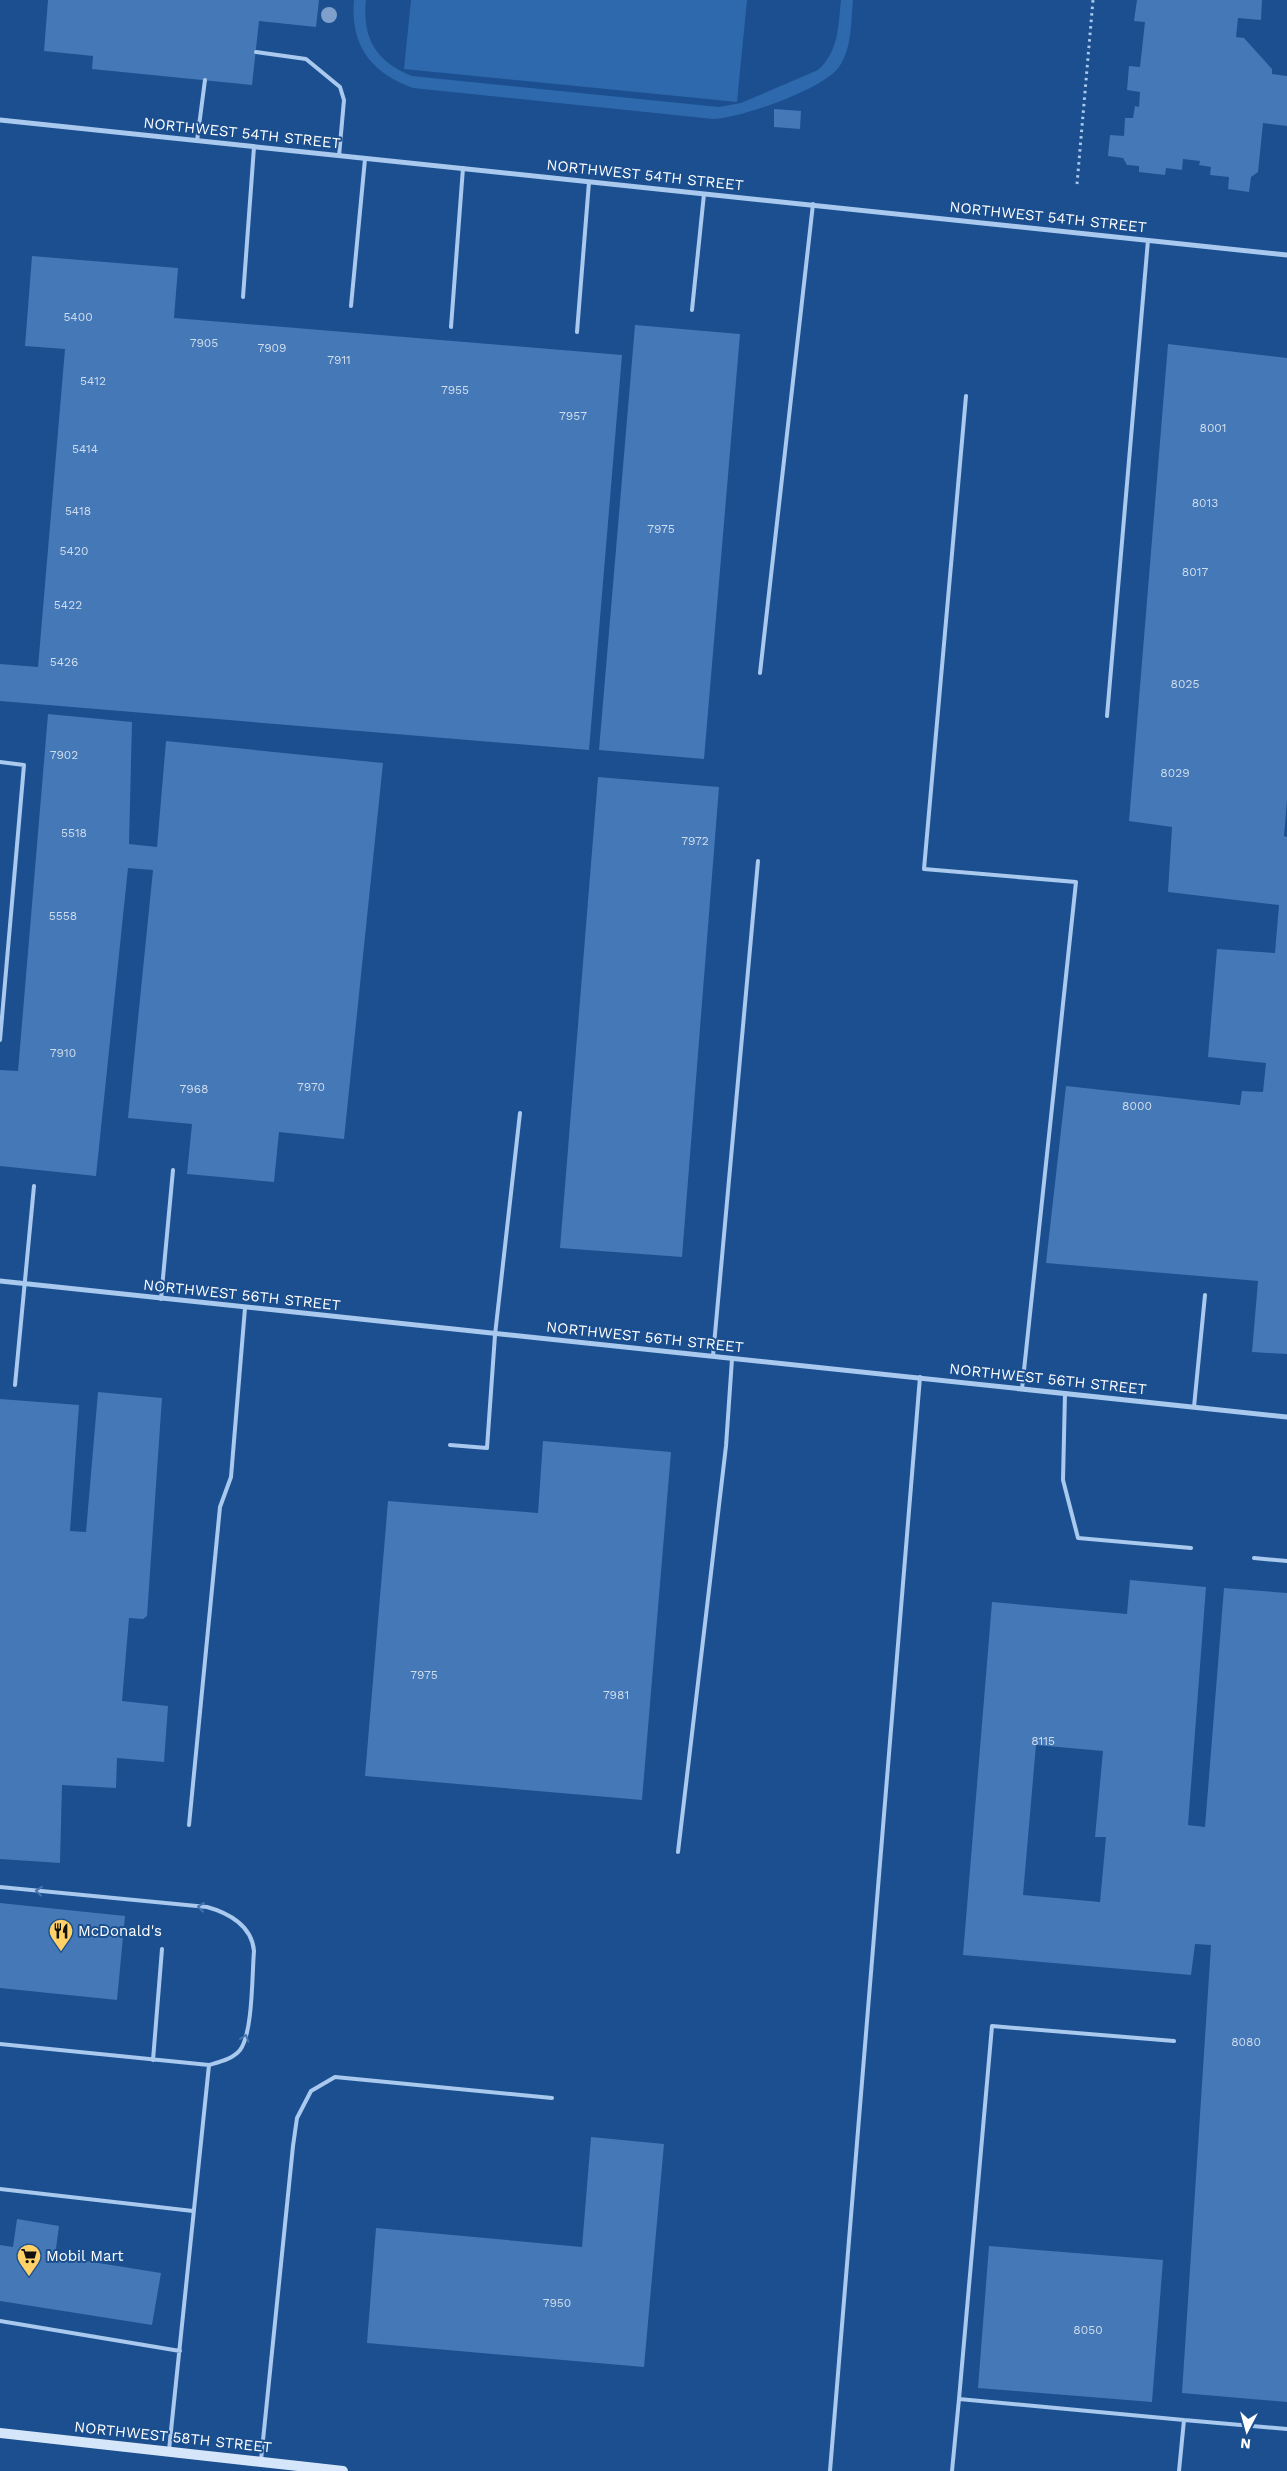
<svg xmlns="http://www.w3.org/2000/svg" width="1287" height="2471" viewBox="0 0 1287 2471" font-family="'Work Sans',sans-serif">
  <style>
    .green { fill: #2e69ad }
    .building { fill: #4478b7; fill-rule: evenodd }
    .lines { fill: none; stroke-linecap: round; stroke-linejoin: round }
    .path { stroke: #a9c9ee; stroke-width: 3; stroke-dasharray: 2.5 4; stroke-linecap: butt }
    .lane { stroke: #a9c9ee; stroke-width: 4 }
    .street { stroke: #a9c9ee; stroke-width: 5 }
    .secondary { stroke: #d6e6fa; stroke-width: 10 }
    .tree { fill: #7ea0ca }
    .oneway { stroke: #4674ac }
    .labels { text-anchor: middle; stroke-width: 4; stroke-linejoin: round; paint-order: stroke }
    .number-label { font-size: 12px; fill: #d0dded }
    .street-label { font-size: 15px; fill: #fff; stroke: #1b4f8f }
    .poi-label { font-size: 15px; fill: #fff; stroke: #1b4f8f; text-anchor: start }
  </style>
  <rect width="100%" height="100%" fill="#1b4f8f"/>
  <!-- green -->
  <path class="green" d="M354 0H366C362 38 376 62 412 76L719 107 741 103 818 70C839 51 838 27 841 0H853C851 22 852 49 839 67 824 89 739 119 713 119L413 88C371 73 350 45 354 0Z
    M411 0H747L737 102 404 69Z"/>
  <!-- building -->
  <path class="building" d="M48 0H319L316 27 259 21 252 85 92 69 93 56 44 51Z
    M1137 0H1262L1261 20 1238 18 1236 37 1244 38 1272 69V74L1287 76V126L1263 123 1258 172 1251 177 1249 192 1228 189 1229 177 1210 175 1211 167 1199 165 1200 161 1183 159 1182 170 1166 168 1165 175 1139 172V166L1127 165 1123 158 1108 156 1110 135 1124 136 1125 118H1133L1135 106 1139 107 1140 92 1127 90 1129 66 1140 67 1145 22 1134 21Z
    M774 109 801 111 800 129 774 127Z
    M32 256 178 268 174 318 622 355 589 750 0 701V664L38 667 65 349 25 346Z
    M635 325 740 334 704 759 599 750Z
    M1168 344 1287 358V800L1284 836 1287 837V1354L1252 1352 1258 1281 1046 1263 1066 1086 1240 1105 1242 1091 1263 1092 1266 1063 1208 1057 1217 949 1275 953 1279 905 1168 892 1172 827 1129 821Z
    M48 714 132 722 129 844 157 847 166 741 383 763 344 1139 279 1132 274 1182 187 1174 192 1124 128 1118 153 870 128 868 96 1176 0 1166V1070L18 1071Z
    M598 777 719 787 682 1257 560 1248Z
    M98 1392 162 1398 147 1616 143 1619 129 1618 122 1701 168 1706 164 1762 117 1758 116 1788 62 1785 60 1863 0 1859V1399L79 1405 70 1531 86 1532Z
    M543 1441 671 1452 642 1800 365 1776 388 1501 538 1513Z
    M1130 1580 1206 1587 1188 1825 1205 1827 1224 1588 1287 1593V2402L1182 2393 1211 1945 1195 1944 1191 1975 963 1955 992 1602 1127 1614ZM1036 1745 1103 1751 1095 1837H1106L1100 1902 1023 1895Z
    M0 1903 125 1916 117 2000 0 1988Z
    M591 2137 664 2144 644 2367 367 2343 376 2228 582 2247Z
    M17 2219 59 2226 55 2256 161 2273 152 2325 0 2301V2245L13 2247Z
    M989 2246 1163 2260 1152 2402 978 2388Z"/>
  <g class="lines">
    <!-- path -->
    <path class="path" d="M1077 184 1093 0"/>
    <!-- lane -->
    <path class="lane" d="M256 52 306 59 340 87 344 100 339 156
      M197 141 205 80
      M243 297 254 147
      M351 306 365 159
      M692 310 704 194
      M451 327 463 168
      M577 332 589 182
      M966 396 924 869 1076 882 1022 1389
      M760 673 813 204
      M1107 716 1148 240
      M0 762 24 765 0 1040
      M161 1299 173 1170
      M713 1356 758 861
      M15 1385 34 1186
      M1065 1393 1063 1480 1078 1538 1191 1548
      M1194 1407 1205 1295
      M450 1445 487 1448 495 1335 520 1113
      M1254 1558 1287 1561
      M189 1825 220 1507 231 1477 245 1308
      M678 1852 726 1446 732 1359
      M0 1887 207 1907C229 1913 252 1926 254 1951 252 1974 253 2033 240 2050 233 2059 219 2062 209 2065
      M0 2044 209 2065 169 2450
      M153 2060 162 1949
      M0 2189 193 2211
      M0 2321 180 2351
      M959 2399 992 2026 1174 2041
      M261 2460 293 2146 297 2118 311 2091 335 2077 552 2098
      M830 2471 920 1377
      M952 2471 959 2399 1184 2420
      M1179 2471 1184 2420 1287 2429"/>
    <!-- street -->
    <path class="street" d="M0 120 1287 255
      M0 1281 1287 1417"/>
    <!-- secondary -->
    <path class="secondary" d="M0 2433 343 2471"/>
  </g>
  <!-- trees -->
  <circle class="tree" cx="329" cy="15" r="8"/>
  <!-- one-way arrows -->
  <defs><path id="oneway-chevron" d="M-2-3.5L2.5 0L-2 3.5" fill="none" stroke-width="1.6" stroke-linecap="round" stroke-linejoin="round" transform="scale(1.25)"/></defs>
  <g class="oneway">
    <use href="#oneway-chevron" transform="translate(39 1891) rotate(-174)"/>
    <use href="#oneway-chevron" transform="translate(201 1907) rotate(-173)"/>
    <use href="#oneway-chevron" transform="translate(245 2038) rotate(-72)"/>
  </g>
  <!-- icons -->
  <defs>
    <symbol id="restaurant-pin" viewBox="-11 -11 22 30"><path d="M0 17L-7.5 6A9.5 9.5 0 1 1 7.5 6Z" fill="#ffd166" stroke="#1b4f8f"/><path d="M-5-6h1v4h1v-4h1v4h1v-4h1v5L-1.5 .5V6h-2V.5L-5-1ZM5-6V6H3V1.5H1.5Q1.5-4 5-6Z" fill="#111"/></symbol>
    <symbol id="supermarket-pin" viewBox="-11 -11 22 30"><path d="M0 17L-7.5 6A9.5 9.5 0 1 1 7.5 6Z" fill="#ffd166" stroke="#1b4f8f"/><path d="M-6-5.5h2.5l.6 2H6L4.5 2H-2.5L-4.4-4H-6ZM-1.5 3.2a1.3 1.3 0 1 0 .1 0ZM3 3.2a1.3 1.3 0 1 0 .1 0Z" fill="#111"/></symbol>
  </defs>
  <g fill-rule="evenodd">
    <use href="#restaurant-pin" x="47" y="1917" width="28" height="38"/>
    <use href="#supermarket-pin" x="15" y="2242" width="28" height="38"/>
  </g>
  <g class="labels">
    <!-- number labels -->
    <g class="number-label">
      <text x="78" y="321">5400</text>
      <text x="204" y="347">7905</text>
      <text x="272" y="352">7909</text>
      <text x="339" y="364">7911</text>
      <text x="93" y="385">5412</text>
      <text x="455" y="394">7955</text>
      <text x="573" y="420">7957</text>
      <text x="1213" y="432">8001</text>
      <text x="85" y="453">5414</text>
      <text x="1205" y="507">8013</text>
      <text x="78" y="515">5418</text>
      <text x="661" y="533">7975</text>
      <text x="74" y="555">5420</text>
      <text x="1195" y="576">8017</text>
      <text x="68" y="609">5422</text>
      <text x="64" y="666">5426</text>
      <text x="1185" y="688">8025</text>
      <text x="64" y="759">7902</text>
      <text x="1175" y="777">8029</text>
      <text x="74" y="837">5518</text>
      <text x="695" y="845">7972</text>
      <text x="63" y="920">5558</text>
      <text x="63" y="1057">7910</text>
      <text x="311" y="1091">7970</text>
      <text x="194" y="1093">7968</text>
      <text x="1137" y="1110">8000</text>
      <text x="424" y="1679">7975</text>
      <text x="616" y="1699">7981</text>
      <text x="1043" y="1745">8115</text>
      <text x="1246" y="2046">8080</text>
      <text x="557" y="2307">7950</text>
      <text x="1088" y="2334">8050</text>
    </g>
    <!-- street labels -->
    <g class="street-label">
      <text transform="translate(242 133) rotate(6)" y="5">NORTHWEST 54TH STREET</text>
      <text transform="translate(645 175) rotate(6)" y="5">NORTHWEST 54TH STREET</text>
      <text transform="translate(1048 217) rotate(6)" y="5">NORTHWEST 54TH STREET</text>
      <text transform="translate(242 1295) rotate(6)" y="5">NORTHWEST 56TH STREET</text>
      <text transform="translate(645 1337) rotate(6)" y="5">NORTHWEST 56TH STREET</text>
      <text transform="translate(1048 1379) rotate(6)" y="5">NORTHWEST 56TH STREET</text>
      <text transform="translate(173 2437) rotate(6)" y="5">NORTHWEST 58TH STREET</text>
    </g>
    <!-- poi labels -->
    <g class="poi-label">
      <text x="78" y="1936">McDonald's</text>
      <text x="46" y="2261">Mobil Mart</text>
    </g>
  </g>
  <!-- north arrow -->
  <g transform="translate(1247 2431) rotate(186)" stroke="#1b4f8f" stroke-width="4" paint-order="stroke">
  <path d="M0-4L9 19L0 12L-9 19Z" fill="#ffffff"/>
  <text y="-8" font-size="14" font-weight="bold" text-anchor="middle" fill="#ffffff">N</text>
  </g>
</svg>
